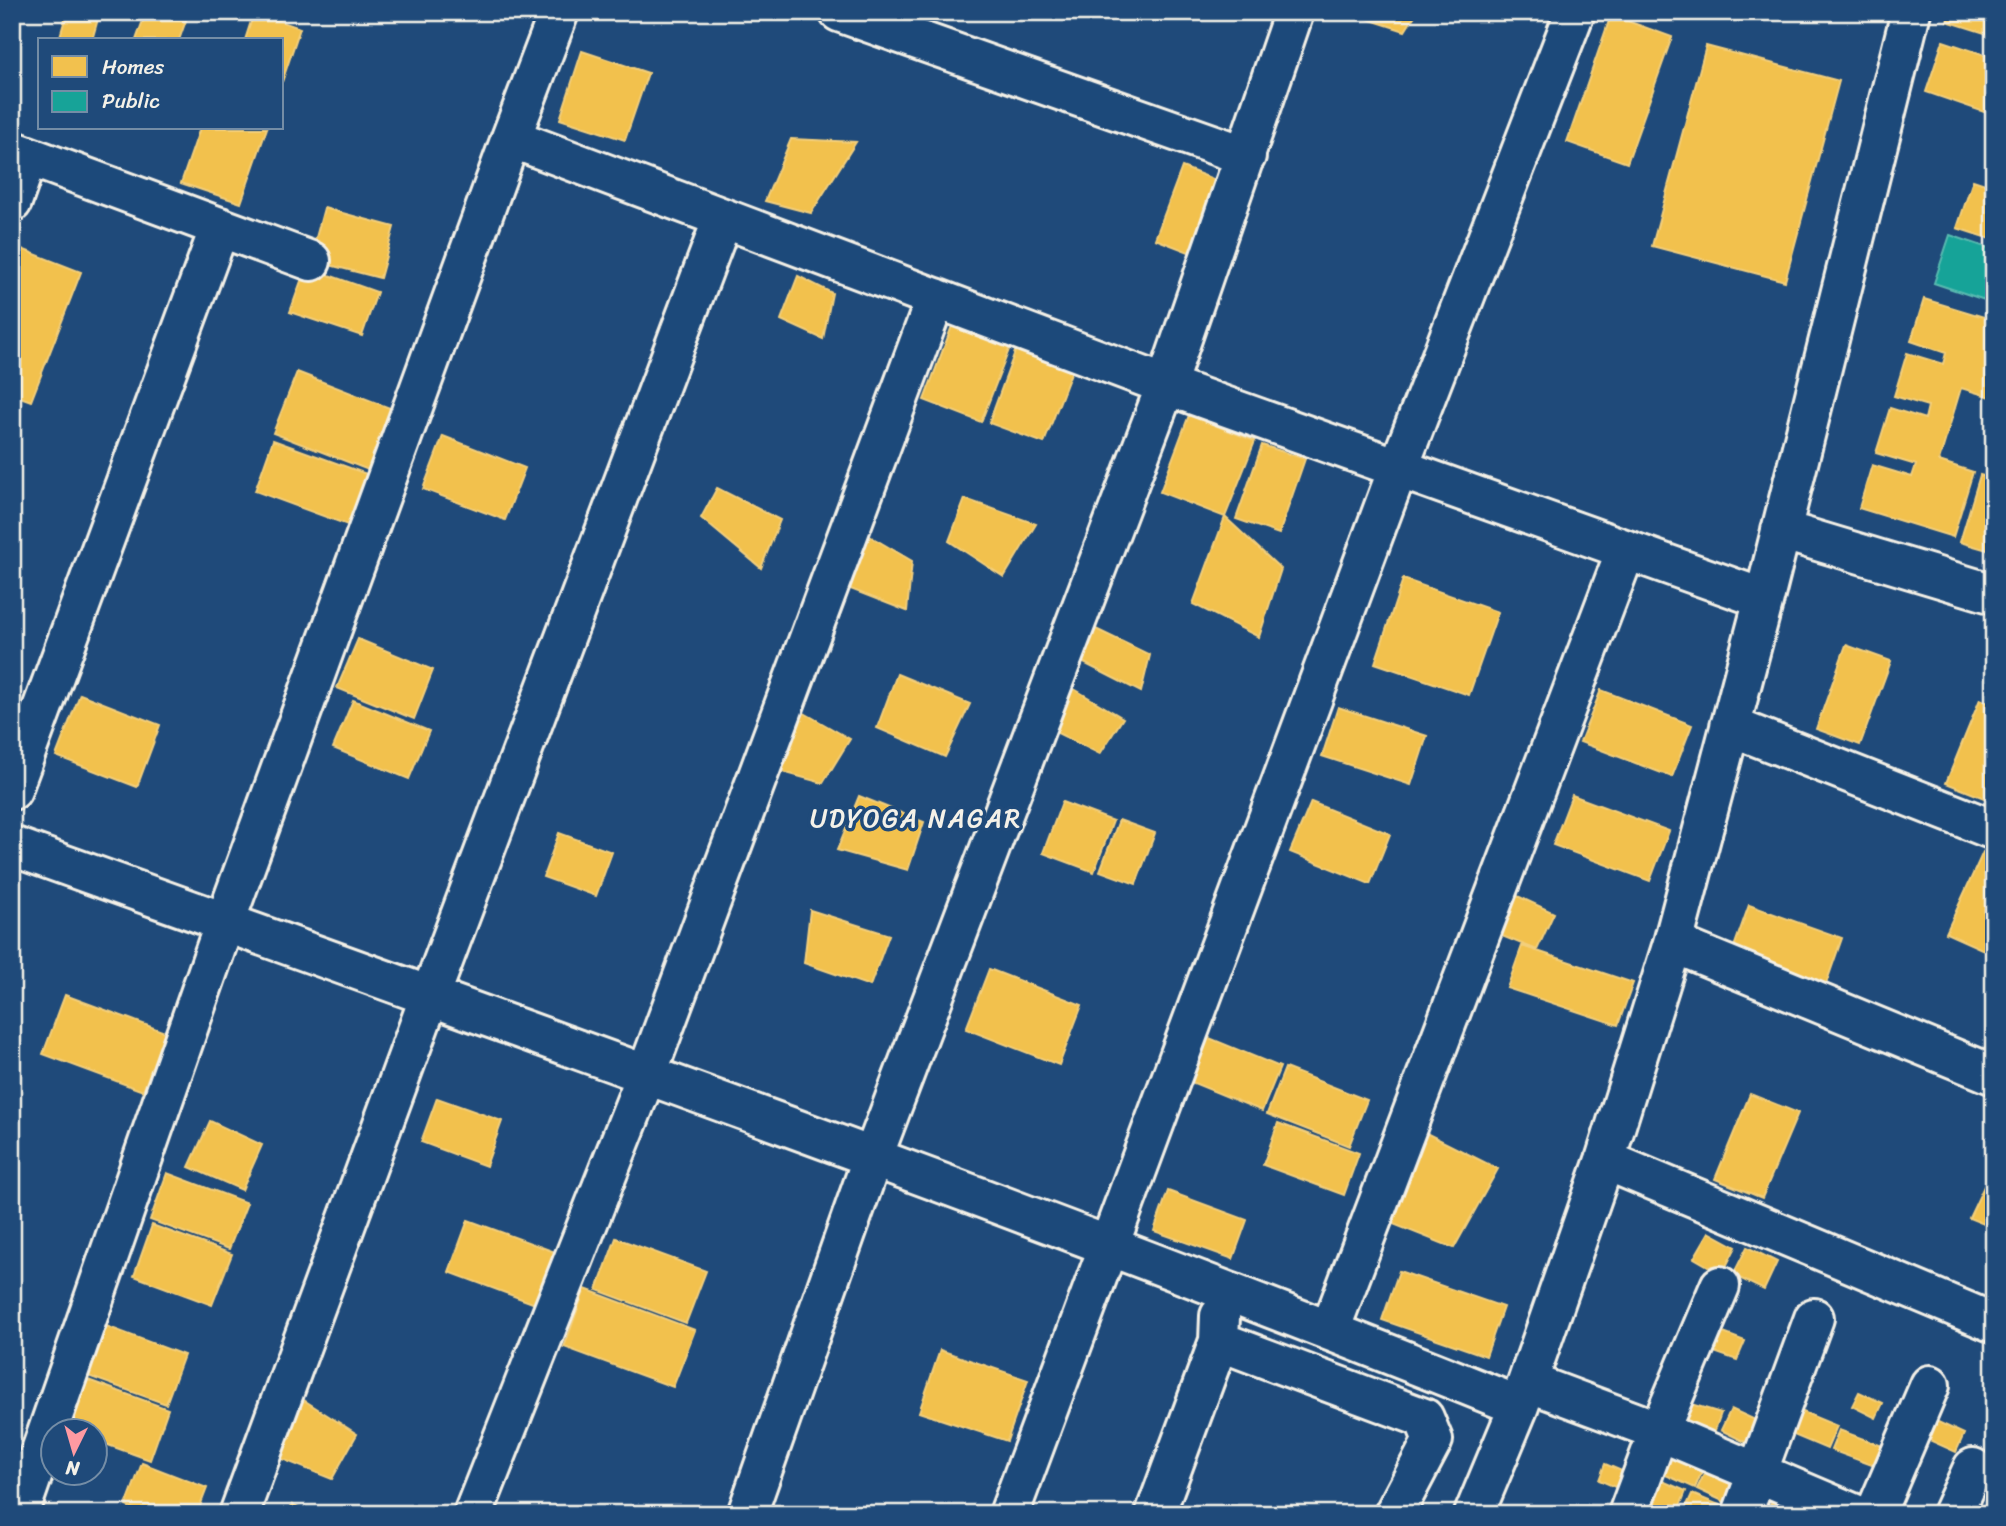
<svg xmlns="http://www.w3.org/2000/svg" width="2006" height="1526" viewBox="0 0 2006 1526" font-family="Sriracha,sans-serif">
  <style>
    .homes { fill: #f2c14e; stroke: #f3cf7c; stroke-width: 2 }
    .public { fill: #17a398; stroke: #59bab0; stroke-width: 2 }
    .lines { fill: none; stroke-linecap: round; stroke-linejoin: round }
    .minor-casing { stroke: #f4f1e8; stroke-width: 44 }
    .minor { stroke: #1f4a7a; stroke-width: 38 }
    .labels { text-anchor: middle; stroke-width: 7; stroke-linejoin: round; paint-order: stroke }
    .neighbourhood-label { font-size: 26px; letter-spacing: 2px; fill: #f4f1e8; stroke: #1f4a7a }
  </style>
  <rect width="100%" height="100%" fill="#1f4a7a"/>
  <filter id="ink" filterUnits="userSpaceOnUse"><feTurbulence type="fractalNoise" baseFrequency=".0143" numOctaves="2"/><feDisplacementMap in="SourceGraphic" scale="14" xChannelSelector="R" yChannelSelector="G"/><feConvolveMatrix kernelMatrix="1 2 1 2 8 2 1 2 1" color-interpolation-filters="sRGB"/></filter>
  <g filter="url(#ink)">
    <!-- homes -->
    <path class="homes" d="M67 12H100L92 40H59Z
      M146 12H189L179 40H136Z
      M254 12 300 28 282 82V40H245Z
      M1346 12H1417L1405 31Z
      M1950 12H1994V36L1947 21Z
      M1611 15 1672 37 1627 163 1567 142Z
      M12 30 17 32 12 50Z
      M1943 41 1994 58V104L1990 114 1926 92Z
      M1706 46 1839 81 1785 281 1652 246Z
      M582 51 648 73 625 140 560 119Z
      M200 128H267L241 203 181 183Z
      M791 139 856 142 811 213 765 201Z
      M1182 167 1221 182 1194 254 1155 239Z
      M1973 180 1994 187V240L1957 228Z
      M324 208 394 227 380 278 310 260Z
      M14 246 81 272 31 401 12 394V250Z
      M306 267 377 292 362 336 290 312Z
      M798 276 832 293 823 339 781 320Z
      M1924 299 1994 320V398L1961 388 1939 461 1973 472 1953 537 1859 508 1872 465 1912 477 1916 465 1876 453 1890 408 1925 419 1928 406 1894 396 1907 353 1943 364 1946 353 1911 341Z
      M952 326 1010 347 981 422 924 400Z
      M1016 349 1072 370 1044 443 989 423Z
      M297 372 395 410 371 471 273 433Z
      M1189 415 1255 441 1225 517 1160 492Z
      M443 436 525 468 505 520 423 489Z
      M273 440 375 477 356 528 255 491Z
      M1262 445 1305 459 1279 534 1236 519Z
      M1980 475 1994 479V552L1960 542Z
      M717 488 780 520 761 568 701 518Z
      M965 499 1036 524 1004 577 949 541Z
      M1225 517 1281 569 1259 637 1193 604Z
      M851 525 912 561 907 611 830 581Z
      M1403 579 1498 612 1469 695 1375 663Z
      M1077 620 1150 655 1141 692 1082 662Z
      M358 639 433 670 414 719 337 688Z
      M1846 645 1891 661 1860 745 1816 729Z
      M897 674 970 704 945 757 877 728Z
      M1054 677 1123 718 1100 754 1037 723Z
      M1601 690 1692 725 1672 777 1580 742Z
      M80 694 160 725 137 787 56 756Z
      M1980 699 1994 705V788L1989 800 1946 783Z
      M353 700 429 731 409 779 333 748Z
      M785 702 850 739 823 783 761 766Z
      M1338 707 1427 736 1411 785 1322 756Z
      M1572 795 1669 831 1650 881 1553 845Z
      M859 796 924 822 908 870 837 850Z
      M1062 802 1113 821 1094 872 1043 853Z
      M1311 802 1390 834 1370 884 1290 852Z
      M1119 820 1155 833 1136 884 1100 871Z
      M559 833 612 852 596 896 543 877Z
      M1983 852 1994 857V934L1986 951 1946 933Z
      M1498 887 1554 913 1537 950 1482 928Z
      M1749 905 1842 938 1826 984 1733 950Z
      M810 910 889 935 870 986 804 963Z
      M1522 946 1633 983 1618 1025 1507 988Z
      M989 969 1082 1005 1059 1065 966 1029Z
      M65 995 165 1032 143 1091 43 1054Z
      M1197 1033 1280 1067 1262 1111 1179 1077Z
      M1285 1068 1367 1100 1349 1146 1267 1114Z
      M1750 1094 1798 1113 1762 1198 1715 1179Z
      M437 1098 502 1121 486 1166 421 1142Z
      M210 1121 262 1145 242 1190 189 1167Z
      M1278 1123 1359 1153 1344 1195 1263 1165Z
      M1408 1124 1498 1169 1454 1248 1373 1216Z
      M167 1173 247 1203 229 1249 150 1220Z
      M1985 1184 1994 1188V1228L1969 1218Z
      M1168 1191 1247 1220 1233 1259 1154 1231Z
      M468 1220 566 1256 546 1308 449 1272Z
      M152 1225 232 1254 212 1305 134 1276Z
      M1709 1232 1736 1247 1722 1274 1694 1258Z
      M616 1238 706 1271 686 1323 597 1290Z
      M1747 1247 1777 1262 1764 1290 1733 1275Z
      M1399 1271 1503 1307 1486 1356 1382 1320Z
      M585 1289 695 1330 673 1387 564 1347Z
      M106 1326 184 1355 166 1404 88 1376Z
      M1718 1331 1745 1341 1737 1360 1711 1351Z
      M940 1350 1028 1380 1007 1441 919 1412Z
      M88 1380 168 1409 150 1460 94 1440V1432L69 1430Z
      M285 1388 357 1434 332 1479 262 1451Z
      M1859 1392 1883 1403 1876 1418 1852 1406Z
      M1684 1402 1721 1413 1714 1433 1677 1421Z
      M1786 1405 1837 1426 1827 1449 1777 1428Z
      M1731 1409 1764 1424 1753 1446 1721 1430Z
      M1925 1416 1964 1434 1956 1452 1916 1434Z
      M1839 1430 1888 1448 1880 1468 1831 1450Z
      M1662 1446 1705 1464 1695 1488 1652 1469Z
      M142 1463 207 1488 197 1514H146L126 1506Z
      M1605 1464 1636 1477 1629 1493 1599 1480Z
      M1708 1466 1741 1482 1729 1504 1697 1489Z
      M1653 1477 1686 1491 1677 1514H1665L1642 1503Z
      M1775 1493 1818 1514 1767 1512Z
      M1692 1494 1729 1509 1727 1514H1683Z
      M292 1505 311 1514H289Z"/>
    <!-- public -->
    <path class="public" d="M1950 235 1994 250V303L1934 283Z"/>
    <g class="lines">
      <defs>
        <path id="minor" d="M839 12 1246 156
          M511 138 1166 385 1764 599
          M12 150 311 261
          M12 202 28 156
          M1781 530 1994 594
          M1730 726 1994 830
          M12 790 220 227
          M12 846C516 1027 1022 1206 1519 1406
          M1673 943 1994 1075
          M1605 1160 1994 1323
          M1330 1330 1626 550
          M1219 1341 1424 1418 1433 1440 1394 1514
          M1528 1382 1659 1431 1855 1514
          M19 1514 225 922 511 138 559 12
          M239 1514 430 996 723 218
          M473 1514 646 1076 936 298
          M747 1514 872 1159 1166 385 1294 12
          M1009 1514 1398 469 1575 12
          M1155 1514 1219 1341 1220 1316
          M1474 1514 1519 1406 1605 1160 1673 943 1764 599 1911 12
          M1628 1514 1659 1431 1720 1286
          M1742 1514 1814 1318
          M1875 1514 1930 1385
          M1952 1514 1973 1468"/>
      </defs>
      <!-- minor casing -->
      <use href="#minor" class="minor-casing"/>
      <!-- minor -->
      <use href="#minor" class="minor"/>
    </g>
  </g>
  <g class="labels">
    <!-- neighbourhood labels -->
    <g class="neighbourhood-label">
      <text x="916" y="827">UDYOGA NAGAR</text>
    </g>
  </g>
  <!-- margin -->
  <rect width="2006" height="1526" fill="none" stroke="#1f4a7a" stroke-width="42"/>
  <rect x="21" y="21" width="1964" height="1484" fill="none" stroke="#f4f1e8" stroke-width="2.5" filter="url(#ink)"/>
  <!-- legend -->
  <rect x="38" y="38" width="245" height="91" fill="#1f4a7a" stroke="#748da6" stroke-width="2"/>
  <rect x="52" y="56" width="35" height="21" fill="#f2c14e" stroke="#748da6" stroke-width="2"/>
  <text x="102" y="74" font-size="21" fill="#f4f1e8">Homes</text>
  <rect x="52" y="91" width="35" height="21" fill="#17a398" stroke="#748da6" stroke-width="2"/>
  <text x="102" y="108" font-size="21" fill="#f4f1e8">Public</text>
  <!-- north arrow -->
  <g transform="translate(74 1452) rotate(185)"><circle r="33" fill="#1f4a7a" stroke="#748da6" stroke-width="2"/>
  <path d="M0-5L12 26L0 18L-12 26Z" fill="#ff9aa2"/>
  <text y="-10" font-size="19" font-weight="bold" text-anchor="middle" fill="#f4f1e8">N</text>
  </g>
</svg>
